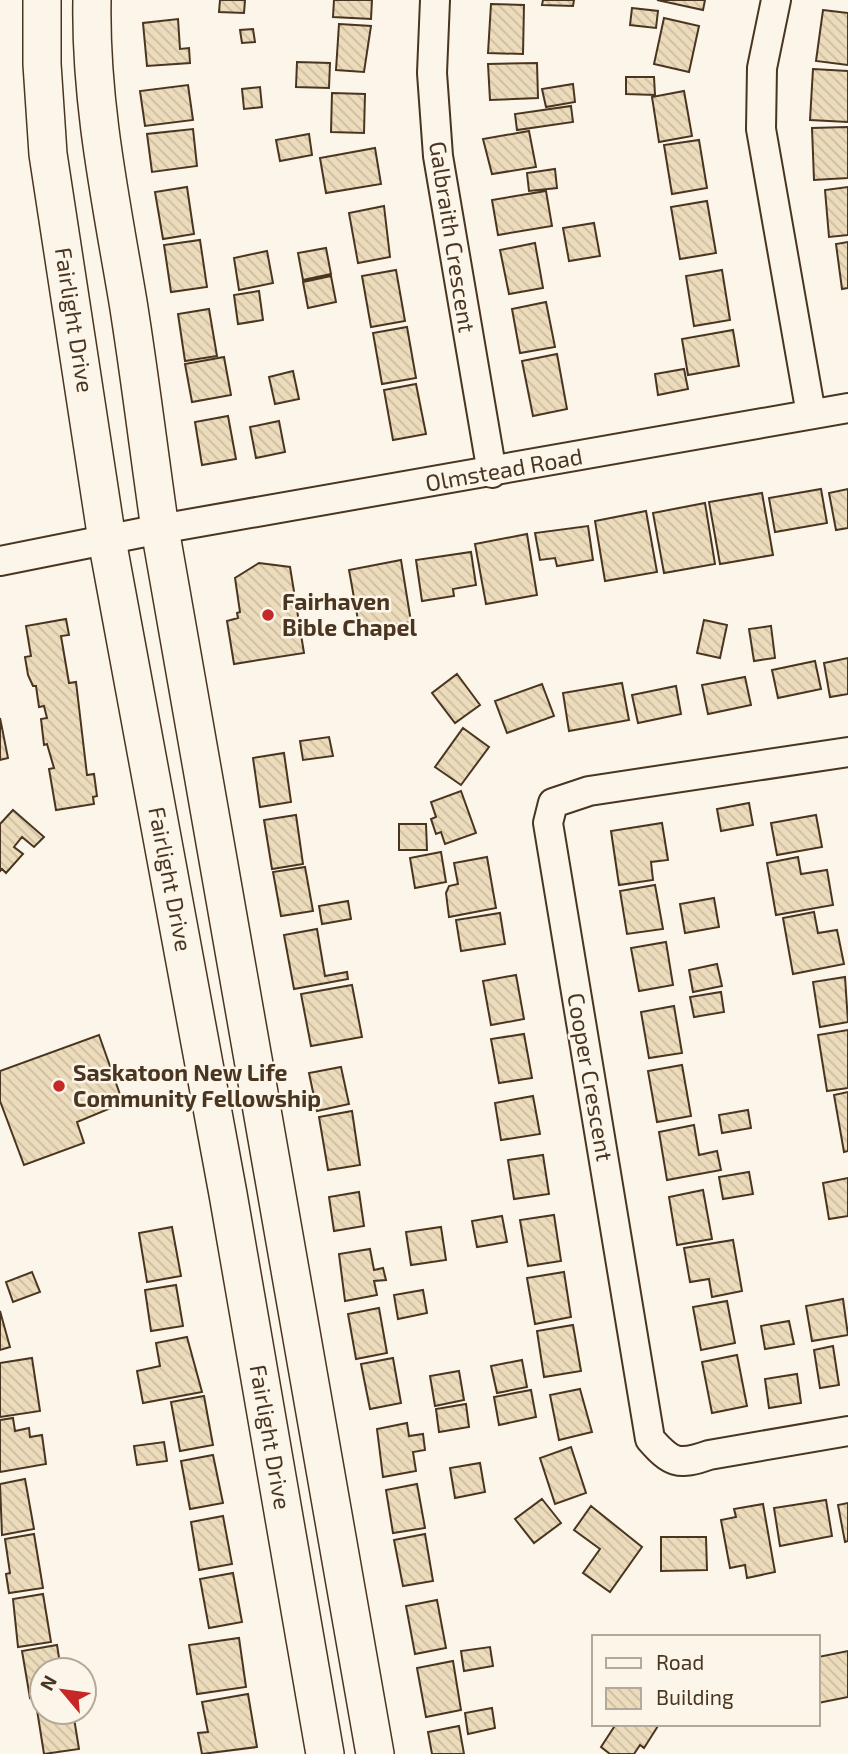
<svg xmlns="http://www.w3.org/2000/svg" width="848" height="1754" viewBox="0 0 848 1754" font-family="'Exo 2',sans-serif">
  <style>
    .building { fill: url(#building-back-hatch); stroke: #4a3520; stroke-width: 2 }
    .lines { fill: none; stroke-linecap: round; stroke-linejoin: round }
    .minor-casing { stroke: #4a3520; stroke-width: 32 }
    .major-casing { stroke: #4a3520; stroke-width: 40 }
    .minor { stroke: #fbf6e9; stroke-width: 28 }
    .major { stroke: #fbf6e9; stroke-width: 37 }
    .poi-dot { fill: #c62828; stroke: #fbf6e9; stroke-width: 2.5 }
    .labels { text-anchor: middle; stroke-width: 5; stroke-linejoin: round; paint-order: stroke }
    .street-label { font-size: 23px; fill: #4a3520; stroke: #fbf6e9 }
    .poi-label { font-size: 23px; font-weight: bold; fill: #4a3520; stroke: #fbf6e9; text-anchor: start }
  </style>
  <defs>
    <pattern id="building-back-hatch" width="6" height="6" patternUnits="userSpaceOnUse" patternTransform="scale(1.75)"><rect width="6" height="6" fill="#ecdcbc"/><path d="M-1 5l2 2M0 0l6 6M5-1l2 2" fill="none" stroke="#ccbda1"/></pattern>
  </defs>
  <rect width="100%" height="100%" fill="#fbf6e9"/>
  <!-- building -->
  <path class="building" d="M220 0H245L244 13 219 12Z
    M334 0H372L371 19 333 17Z
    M543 0H574L573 6 542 5Z
    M657 0H705L703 10Z
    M491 4 524 5 523 54 488 53Z
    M632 8 658 11 656 28 630 25Z
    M823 10 848 13V65L816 61Z
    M664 18 699 26 689 72 654 64Z
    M178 19 180 49 189 48 190 63 147 66 143 23Z
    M339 24 371 26 364 72 336 70Z
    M253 29 255 42 242 43 240 30Z
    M297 62 330 63 329 88 296 87Z
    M537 63 538 98 490 100 488 64Z
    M813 69 848 71V122L810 120Z
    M626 77H654L655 95 626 94Z
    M573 84 575 102 546 107 542 89Z
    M188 85 193 120 145 126 140 91Z
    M260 87 262 107 244 109 242 89Z
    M684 91 692 136 659 142 652 97Z
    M332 93 365 94 364 133 331 132Z
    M571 106 573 122 517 130 515 114Z
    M848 127V178L814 180 812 128Z
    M193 129 197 166 152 172 147 134Z
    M529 131 536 167 492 174 483 139Z
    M309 134 312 155 280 161 276 140Z
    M699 140 707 188 672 194 664 145Z
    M375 148 381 184 326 193 320 158Z
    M555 169 557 188 529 191 527 173Z
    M187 187 194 234 163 239 155 192Z
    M848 187V235L829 237 825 190Z
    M546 191 552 226 498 235 492 200Z
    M707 201 716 253 680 259 671 207Z
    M384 206 390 257 358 263 349 213Z
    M594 223 600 256 569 261 563 228Z
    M200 240 207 287 171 292 164 245Z
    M848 242V288L842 289 836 244Z
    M535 243 543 288 509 294 500 250Z
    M326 248 331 274 303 280 298 253Z
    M267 251 273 283 239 290 234 258Z
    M396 270 405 321 371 327 362 276Z
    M722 270 730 320 694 326 686 276Z
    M331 276 336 302 308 308 303 282Z
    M259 291 263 320 238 324 234 295Z
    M546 302 555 347 520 353 512 309Z
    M209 309 217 356 185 361 178 314Z
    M407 327 416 378 382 384 373 333Z
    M733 330 739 366 688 375 682 339Z
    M557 354 567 409 533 416 522 361Z
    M224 357 231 395 192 402 185 364Z
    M684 369 688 389 658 395 655 374Z
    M293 371 299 399 275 404 269 377Z
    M416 384 426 434 393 440 384 390Z
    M228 416 236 459 202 465 195 422Z
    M279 421 285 452 256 458 250 427Z
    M821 489 827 523 775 532 769 498Z
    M848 489V528L836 530 829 493Z
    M762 493 773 555 720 564 709 502Z
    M705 503 715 564 664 573 653 513Z
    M646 511 657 572 605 581 595 521Z
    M588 526 593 560 557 566 555 558 540 560 535 533Z
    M527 534 537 595 486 604 475 544Z
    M471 552 476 585 453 589 454 596 422 601 416 560Z
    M401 560 411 622 360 631 349 570Z
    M259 563 290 567 304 653 234 664 227 621 238 618 237 613 240 612 235 578Z
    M66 619 69 635 61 636 69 683 76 682 87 775 94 774 97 796 93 797 94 804 56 810 49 769 54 768 47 744 44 745 41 719 47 718 44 706 39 707 36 686H33L28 675 25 657 31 656 26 626Z
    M704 620 727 625 720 658 697 653Z
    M771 626 775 658 754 661 749 629Z
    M848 658V694L830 697 824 663Z
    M815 661 821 689 778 698 772 670Z
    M457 674 480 705 455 723 432 693Z
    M745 677 751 705 708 714 702 685Z
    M622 683 629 720 569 731 563 693Z
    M542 684 554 716 507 733 495 701Z
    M676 686 681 714 638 723 632 695Z
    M0 718 8 758 0 760Z
    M463 728 489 747 461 785 435 767Z
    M329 737 333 756 303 760 300 741Z
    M284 753 291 802 260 807 253 758Z
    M461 791 476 833 445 844 441 832 436 834 431 819 436 817 431 802Z
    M749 803 753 825 721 831 717 809Z
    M13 810 44 837 34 847 22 837 14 847 23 854 6 873 2 869 0 871V824Z
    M296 815 303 864 272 869 264 820Z
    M816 815 822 847 777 855 771 823Z
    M662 823 668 860 651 862 653 880 619 885 611 831Z
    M399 824H426L427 850H399Z
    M441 852 446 882 415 888 410 858Z
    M487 857 496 908 449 917 446 893 449 886 458 884 454 863Z
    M798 857 801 874 827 870 833 905 776 915 767 863Z
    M305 867 313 911 281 916 273 872Z
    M655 885 663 929 627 934 620 891Z
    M714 898 719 927 685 933 680 904Z
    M348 901 351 919 322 924 319 906Z
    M814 912 818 933 837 930 844 964 793 974 783 918Z
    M500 913 505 944 461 951 456 920Z
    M317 929 325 976 347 972 348 979 294 989 284 935Z
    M666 942 673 985 639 991 631 948Z
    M717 964 722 986 693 992 689 970Z
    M516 975 524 1019 491 1025 483 981Z
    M845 977 848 1022 820 1027 813 982Z
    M352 985 362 1037 311 1046 301 994Z
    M721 992 724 1012 694 1017 690 997Z
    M674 1006 682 1053 649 1058 641 1012Z
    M848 1030V1088L827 1091 818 1035Z
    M524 1034 532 1078 499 1083 491 1039Z
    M99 1035 123 1103 77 1122 84 1143 24 1165 0 1101V1071Z
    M682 1065 691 1116 657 1122 648 1071Z
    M341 1067 349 1104 317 1111 309 1073Z
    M848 1092V1151L844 1152 834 1095Z
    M533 1096 540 1134 501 1140 495 1103Z
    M748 1110 751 1128 722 1133 719 1115Z
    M352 1111 360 1165 328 1170 319 1117Z
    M694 1125 699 1155 717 1151 721 1170 667 1180 659 1132Z
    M543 1155 549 1194 514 1199 508 1160Z
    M749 1172 753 1194 723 1199 719 1177Z
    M848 1178V1216L829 1219 823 1183Z
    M703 1190 712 1239 677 1245 669 1197Z
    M359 1192 364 1226 334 1231 329 1197Z
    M554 1215 561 1261 528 1266 520 1220Z
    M502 1216 507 1242 477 1247 472 1221Z
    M172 1227 181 1276 147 1282 139 1233Z
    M441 1227 446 1260 411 1265 406 1232Z
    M733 1240 742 1291 712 1297 709 1279 690 1282 684 1248Z
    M370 1249 374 1270 383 1268 386 1280 374 1281 377 1295 345 1301 339 1254Z
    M32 1272 40 1292 13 1302 6 1282Z
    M564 1272 571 1317 535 1324 527 1278Z
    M176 1285 183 1326 151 1331 145 1290Z
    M423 1290 427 1313 398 1319 394 1295Z
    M843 1299 848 1335 812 1341 806 1306Z
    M727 1301 735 1343 701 1350 693 1307Z
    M379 1308 387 1353 356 1359 348 1314Z
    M0 1311 10 1347 0 1350Z
    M789 1321 794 1344 765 1349 761 1326Z
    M573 1325 581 1371 544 1377 537 1331Z
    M187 1337 202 1392 143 1403 137 1371 160 1366 156 1343Z
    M833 1346 839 1385 820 1388 814 1350Z
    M737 1355 747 1406 712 1413 702 1362Z
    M32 1358 40 1411 0 1417V1363Z
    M393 1358 401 1403 370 1409 361 1364Z
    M522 1360 527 1387 497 1393 491 1366Z
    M459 1371 464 1400 435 1406 430 1376Z
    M797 1374 801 1403 769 1408 765 1379Z
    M580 1389 592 1432 559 1440 550 1395Z
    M531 1390 536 1417 499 1425 494 1397Z
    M204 1396 213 1445 180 1451 171 1402Z
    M466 1404 469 1427 439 1432 436 1409Z
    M13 1418 15 1431 29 1428 30 1437 42 1435 46 1464 0 1472V1420Z
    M407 1423 409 1436 423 1434 425 1450 413 1452 416 1471 383 1477 377 1429Z
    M164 1442 167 1461 137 1465 134 1446Z
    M571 1447 586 1493 555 1504 540 1458Z
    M213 1455 223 1503 190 1509 181 1461Z
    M480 1463 485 1492 455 1498 450 1468Z
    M25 1479 34 1529 2 1535 0 1484Z
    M417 1484 425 1528 393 1533 386 1490Z
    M542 1499 561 1523 534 1543 515 1519Z
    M826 1500 832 1536 780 1546 774 1508Z
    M848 1503V1541L845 1542 838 1505Z
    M763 1504 775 1572 747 1578 745 1565 730 1568 721 1520 736 1517 734 1509Z
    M591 1506 642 1547 610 1592 583 1573 600 1549 574 1530Z
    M223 1516 232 1564 199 1570 191 1522Z
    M34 1534 43 1588 9 1593 6 1574 10 1573 5 1539Z
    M425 1534 433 1581 403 1586 394 1540Z
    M661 1537H706L707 1570 661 1571Z
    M233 1573 242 1622 209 1628 200 1579Z
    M43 1594 51 1642 18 1647 13 1599Z
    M437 1600 446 1648 415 1654 406 1606Z
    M239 1638 246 1687 197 1694 189 1645Z
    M57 1645 61 1670H42V1696L30 1698 22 1651Z
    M490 1647 493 1666 464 1671 461 1651Z
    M848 1651V1697L818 1703V1657Z
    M453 1661 461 1710 426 1717 417 1668Z
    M248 1694 257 1747 202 1754 198 1733 208 1732 202 1702Z
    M492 1708 495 1728 468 1734 465 1713Z
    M42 1709V1712H73L79 1749 44 1754 37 1710Z
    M616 1724H656L658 1726 644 1748 640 1745 634 1754H610L601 1747Z
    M459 1726 464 1754H432L428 1732Z"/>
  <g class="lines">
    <defs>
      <path id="minor" d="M435 0 432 73 438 156 492 473
        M776 0 762 68 761 129 811 414
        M0 561 160 529 848 408
        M848 752 589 791 553 803 548 823 650 1439C671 1463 678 1466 709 1455L848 1431"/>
      <path id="major" d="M42 0V64L48 154 107 540 228 1194 325 1754
        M92 0C90 102 111 201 128 302 140 377 149 453 160 529L375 1754"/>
    </defs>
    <!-- minor casing -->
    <use href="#minor" class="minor-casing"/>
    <!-- major casing -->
    <use href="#major" class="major-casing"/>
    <!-- minor -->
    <use href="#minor" class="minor"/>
    <!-- major -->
    <use href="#major" class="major"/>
  </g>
  <!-- markers -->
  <g class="poi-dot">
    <circle cx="268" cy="615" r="7"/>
    <circle cx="59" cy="1086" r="7"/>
  </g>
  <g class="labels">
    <!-- street labels -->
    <g class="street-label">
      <text transform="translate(452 237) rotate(81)" y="8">Galbraith Crescent</text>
      <text transform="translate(74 320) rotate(81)" y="8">Fairlight Drive</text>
      <text transform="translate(504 470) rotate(-10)" y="8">Olmstead Road</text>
      <text transform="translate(170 879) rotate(79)" y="8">Fairlight Drive</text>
      <text transform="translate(590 1077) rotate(80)" y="8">Cooper Crescent</text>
      <text transform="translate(270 1437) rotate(80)" y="8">Fairlight Drive</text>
    </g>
    <!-- poi labels -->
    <g class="poi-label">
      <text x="282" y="610">Fairhaven<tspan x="282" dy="26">Bible Chapel</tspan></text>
      <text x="73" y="1081">Saskatoon New Life<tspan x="73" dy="26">Community Fellowship</tspan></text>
    </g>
  </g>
  <!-- legend -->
  <rect x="592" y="1635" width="228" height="91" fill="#fbf6e9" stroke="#b4a999" stroke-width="2"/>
  <rect x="606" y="1658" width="35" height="10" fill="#fbf6e9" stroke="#b4a999" stroke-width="2"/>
  <text x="656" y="1670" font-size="21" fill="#4a3520">Road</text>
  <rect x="606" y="1688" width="35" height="21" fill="url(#building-back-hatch)" stroke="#b4a999" stroke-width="2"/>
  <text x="656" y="1705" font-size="21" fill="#4a3520">Building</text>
  <!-- north arrow -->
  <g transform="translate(63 1691) rotate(299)"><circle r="33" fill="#fbf6e9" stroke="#b4a999" stroke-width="2"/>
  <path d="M0-5L12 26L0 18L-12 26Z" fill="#c62828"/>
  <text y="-10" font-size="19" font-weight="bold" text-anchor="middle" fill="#4a3520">N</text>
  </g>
</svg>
